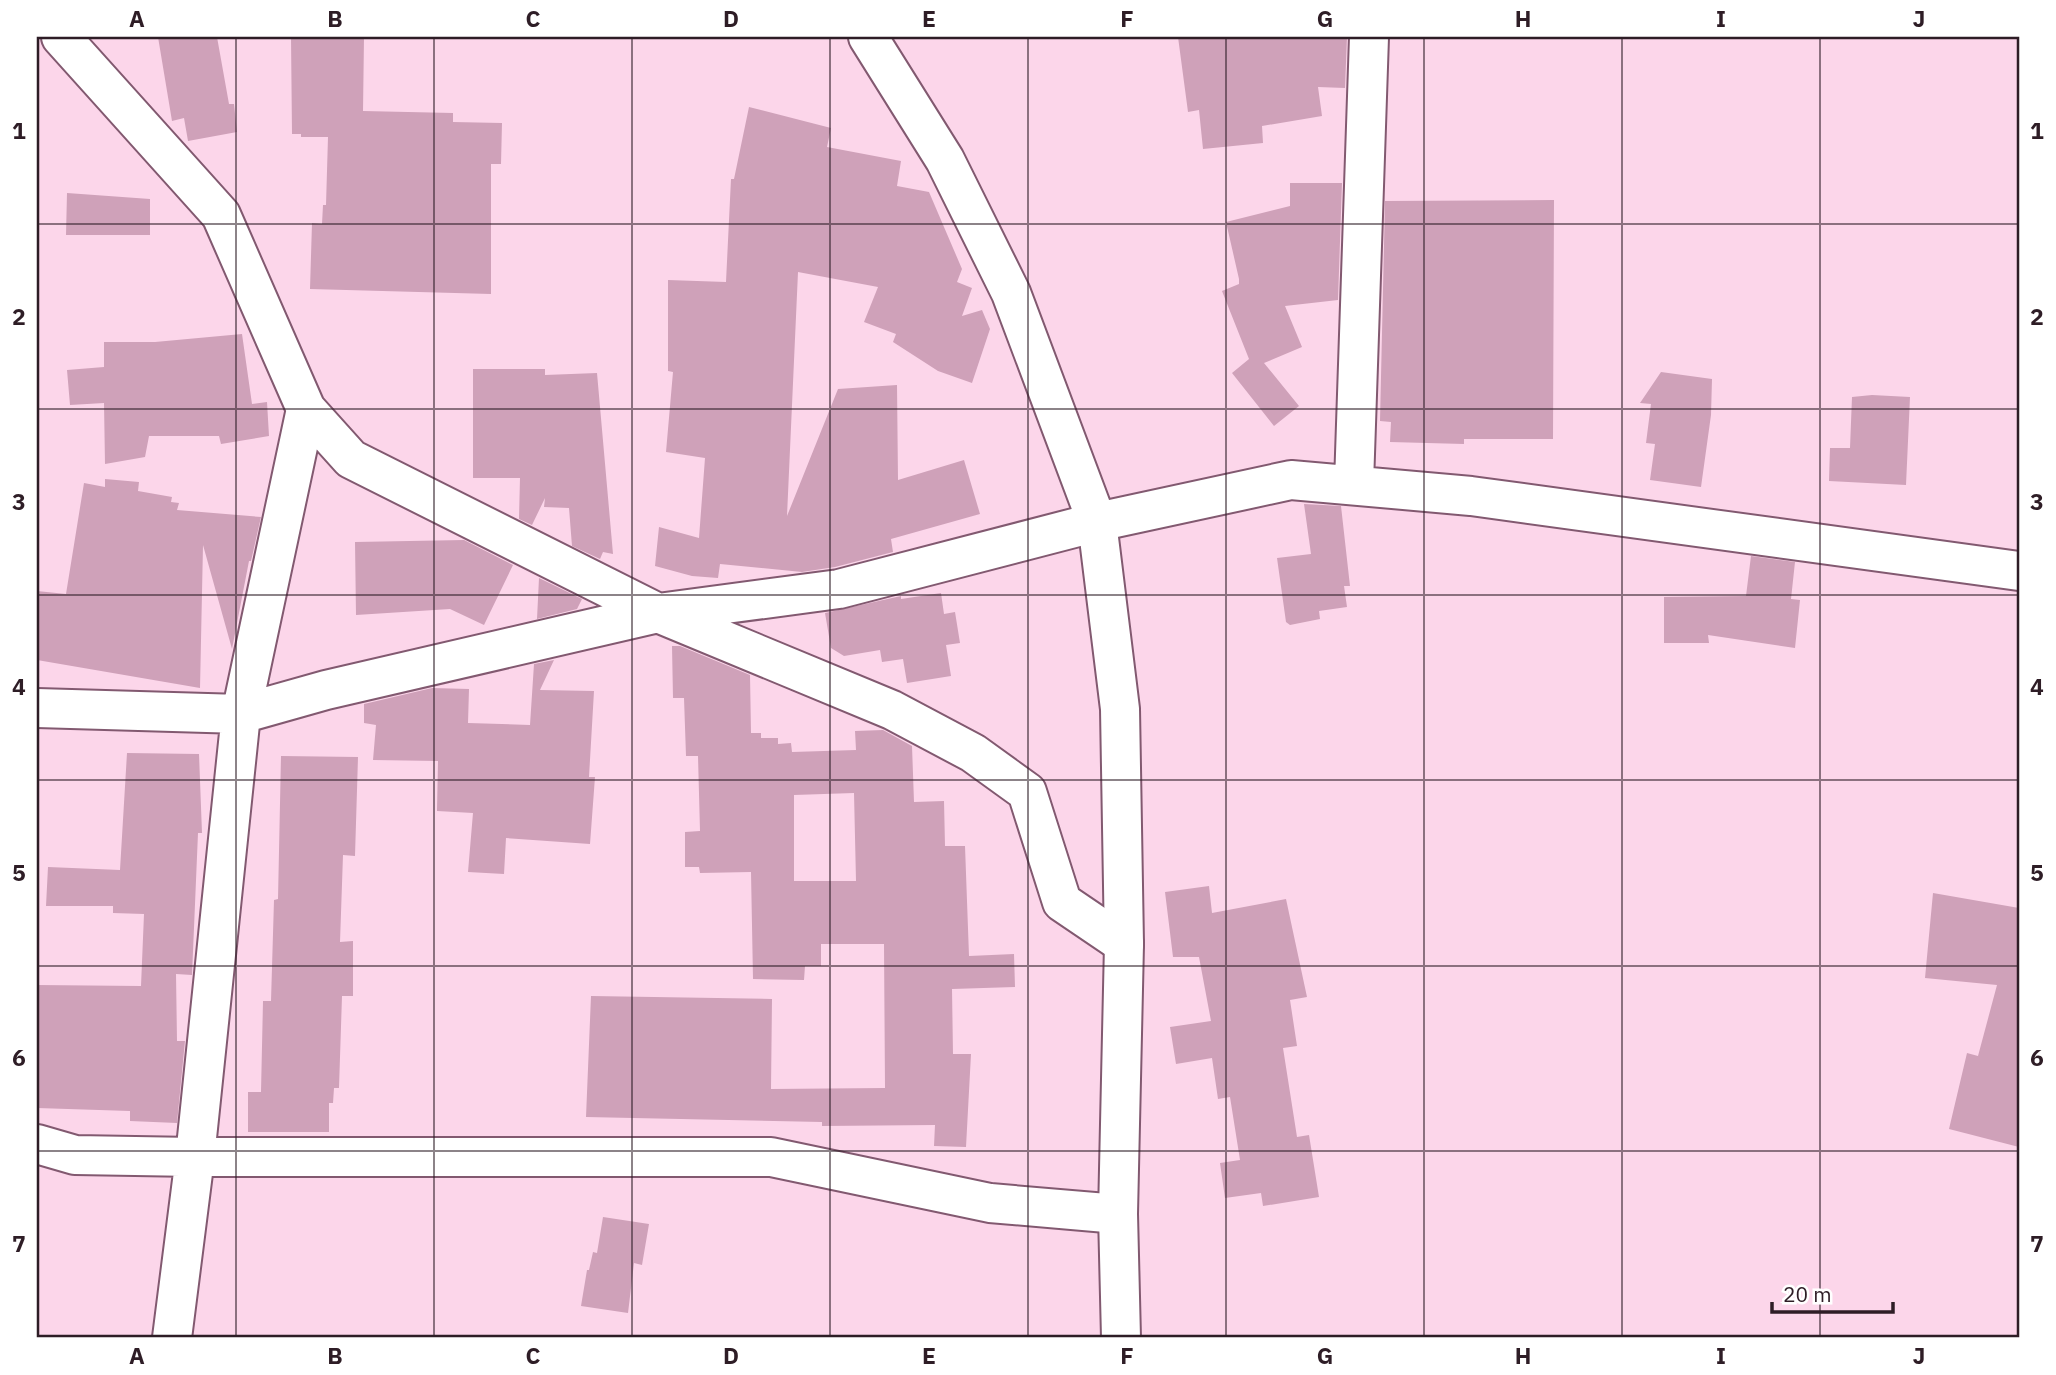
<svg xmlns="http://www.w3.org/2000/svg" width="2056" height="1375" viewBox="0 0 2056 1375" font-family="'IBM Plex Sans',sans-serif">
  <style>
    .building { fill: #cfa1b9; fill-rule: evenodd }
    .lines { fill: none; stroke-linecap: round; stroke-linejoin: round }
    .minor-casing { stroke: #825970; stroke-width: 42 }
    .tertiary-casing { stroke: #825970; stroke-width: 42 }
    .minor { stroke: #fff; stroke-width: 38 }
    .tertiary { stroke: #fff; stroke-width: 38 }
    .grid { fill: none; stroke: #2e1d26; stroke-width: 2; stroke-opacity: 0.55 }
    .neatline { fill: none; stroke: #2e1d26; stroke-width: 2.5 }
    .grid-label { font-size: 23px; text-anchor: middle; font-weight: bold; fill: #2e1d26 }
  </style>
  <rect width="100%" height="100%" fill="#fcd6ea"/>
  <!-- building -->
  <path class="building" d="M158 37H217L229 104H234L237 132 188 141 184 118 172 121Z
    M291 37H364L363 111 453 113V122L502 123 501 164H491V294L310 289 312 223 322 224 323 205H326L328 137H301V134H292Z
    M1178 37H1347L1345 88 1318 87 1322 116 1262 126 1263 143 1203 149 1199 110 1188 112Z
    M749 107 831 128 827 147 901 161 897 186 929 192 962 269 957 282 972 288 962 316 982 310 990 329 972 383 938 371 893 342 896 334 864 322 878 287 798 272 787 516 838 389 897 385 898 480 964 460 980 514 891 539 893 552 835 567 802 572 720 564 718 578 692 576 655 566 659 527 699 538 705 458 666 452 673 372 668 371V280L726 282 731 179H734Z
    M1290 183H1342L1338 300 1285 306 1302 347 1264 363 1299 406 1274 426 1232 373 1249 359 1222 291 1239 284V279L1226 222 1290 206Z
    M67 193 150 199V235H66Z
    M1554 200 1553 439H1464V444L1390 442 1391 422 1380 421 1385 201Z
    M242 334 252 404 267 402 269 436 221 444 219 436H149L145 457 105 464 104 403 70 405 67 370 104 367V342H155Z
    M473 369H545V375L597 373 613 554 603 552 600 559 572 546 569 508 544 507 545 498 532 525 519 519 520 478H473Z
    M1661 372 1712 379 1711 415 1701 487 1650 480 1655 444 1646 443 1651 404 1640 403Z
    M1872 395 1910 397 1906 485 1829 481 1830 448H1850L1852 397Z
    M105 479 139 482 138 491 172 497 171 502 179 503 177 510 261 517 251 561H249L232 649 203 545 200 688 37 660V591L66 594 84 483 105 487Z
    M1304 504 1341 506 1350 586H1344L1347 607 1319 611 1320 619 1290 625 1286 622 1277 558 1311 554Z
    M464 540 513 565 484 625 450 609 356 615 355 542Z
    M1751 556 1795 562 1791 599 1800 600 1795 648 1708 635 1709 643H1664V597L1746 596Z
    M539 578 582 599 577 609 537 619Z
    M941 593 944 614 955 612 960 643 946 645 951 676 907 683 903 659 882 662 880 650 844 656 831 648 825 613 901 596V599Z
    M672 646H680L750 675 751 733H761V738H778V744L791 743 792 752 856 750 855 731 883 730 912 746 914 802 944 801 945 846H965L969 956 1014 954 1015 987 952 989 953 1054H971L966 1147 934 1146 935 1125 822 1126V1122L586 1117 591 996 772 999 771 1089 885 1088 884 944H821V966H805L804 980 753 979 751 872 700 873 699 867H685V832L700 831 698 756H686L684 698H673ZM854 793 856 881H794V795Z
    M554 660 540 690 594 691 589 777H595L590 844 506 838 504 874 468 872 473 813 437 811 438 761 373 760 376 725 364 723V704L432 688 469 689 468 723 530 725 534 664Z
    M127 753 199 754 202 833H198L192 975 176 974 177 1041H185L177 1123 130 1121V1111L37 1108V985L141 986 144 914 113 913V906H46L48 867 120 870Z
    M281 756 358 757 355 856 343 855 340 942 353 941V996H342L339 1088H334L333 1103H329V1132H248V1092H261L263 1001H271L274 900 278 899Z
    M1209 886 1212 913 1286 899 1307 997 1290 1000 1297 1046 1283 1048 1297 1137 1309 1135 1319 1197 1263 1206 1261 1193 1225 1198 1220 1163 1240 1160 1230 1097 1218 1099 1212 1058 1176 1064 1170 1027 1211 1021 1199 957H1173L1165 892Z
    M1933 893 2019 908V1147L1949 1129 1967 1053 1978 1056 1997 985 1925 978Z
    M603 1217 649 1224 642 1265 634 1263 628 1313 581 1306 587 1270H589L593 1252 597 1253Z"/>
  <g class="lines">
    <defs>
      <path id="minor" d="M61 37 221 215 306 409 351 459 658 613 892 710 973 753 1027 792 1062 902 1124 944
        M1354 484 1369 37
        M37 708 241 714 326 690 658 613 839 589 1097 522 1291 480 1471 496 2019 571
        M37 1144 75 1155 195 1157H771L990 1203 1118 1214
        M172 1338 195 1157 241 714 306 409"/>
      <path id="tertiary" d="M868 37 945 160 1011 293 1097 522 1120 709 1124 944 1118 1214 1121 1338"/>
    </defs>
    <!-- minor casing -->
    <use href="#minor" class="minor-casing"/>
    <!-- tertiary casing -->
    <use href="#tertiary" class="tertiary-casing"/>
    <!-- minor -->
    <use href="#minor" class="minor"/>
    <!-- tertiary -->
    <use href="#tertiary" class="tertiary"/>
  </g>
  <!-- grid -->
  <path class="grid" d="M236 37V1338M434 37V1338M632 37V1338M830 37V1338M1028 37V1338M1226 37V1338M1424 37V1338M1622 37V1338M1820 37V1338M37 224H2019M37 409H2019M37 595H2019M37 780H2019M37 966H2019M37 1151H2019"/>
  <!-- border -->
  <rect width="2056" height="1375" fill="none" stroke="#ffffff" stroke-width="77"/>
  <!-- scale -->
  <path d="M1772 1302v10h121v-10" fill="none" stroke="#2e1d26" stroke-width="3.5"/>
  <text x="1783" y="1302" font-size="21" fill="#2e1d26" stroke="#ffffff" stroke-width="5" paint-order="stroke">20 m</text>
  <rect x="38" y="38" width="1980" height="1298" class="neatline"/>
  <g class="grid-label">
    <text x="137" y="27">A</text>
    <text x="335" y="27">B</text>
    <text x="533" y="27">C</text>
    <text x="731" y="27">D</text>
    <text x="929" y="27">E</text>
    <text x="1127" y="27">F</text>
    <text x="1325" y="27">G</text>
    <text x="1523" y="27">H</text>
    <text x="1721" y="27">I</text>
    <text x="1919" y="27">J</text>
    <text x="19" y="139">1</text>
    <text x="2037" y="139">1</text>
    <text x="19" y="325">2</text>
    <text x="2037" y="325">2</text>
    <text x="19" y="510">3</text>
    <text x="2037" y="510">3</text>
    <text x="19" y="695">4</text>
    <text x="2037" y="695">4</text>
    <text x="19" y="881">5</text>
    <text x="2037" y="881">5</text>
    <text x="19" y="1066">6</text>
    <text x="2037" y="1066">6</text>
    <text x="19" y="1252">7</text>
    <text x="2037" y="1252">7</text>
    <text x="137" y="1364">A</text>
    <text x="335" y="1364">B</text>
    <text x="533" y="1364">C</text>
    <text x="731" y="1364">D</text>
    <text x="929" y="1364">E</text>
    <text x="1127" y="1364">F</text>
    <text x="1325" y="1364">G</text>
    <text x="1523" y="1364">H</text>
    <text x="1721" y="1364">I</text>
    <text x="1919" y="1364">J</text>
  </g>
</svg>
